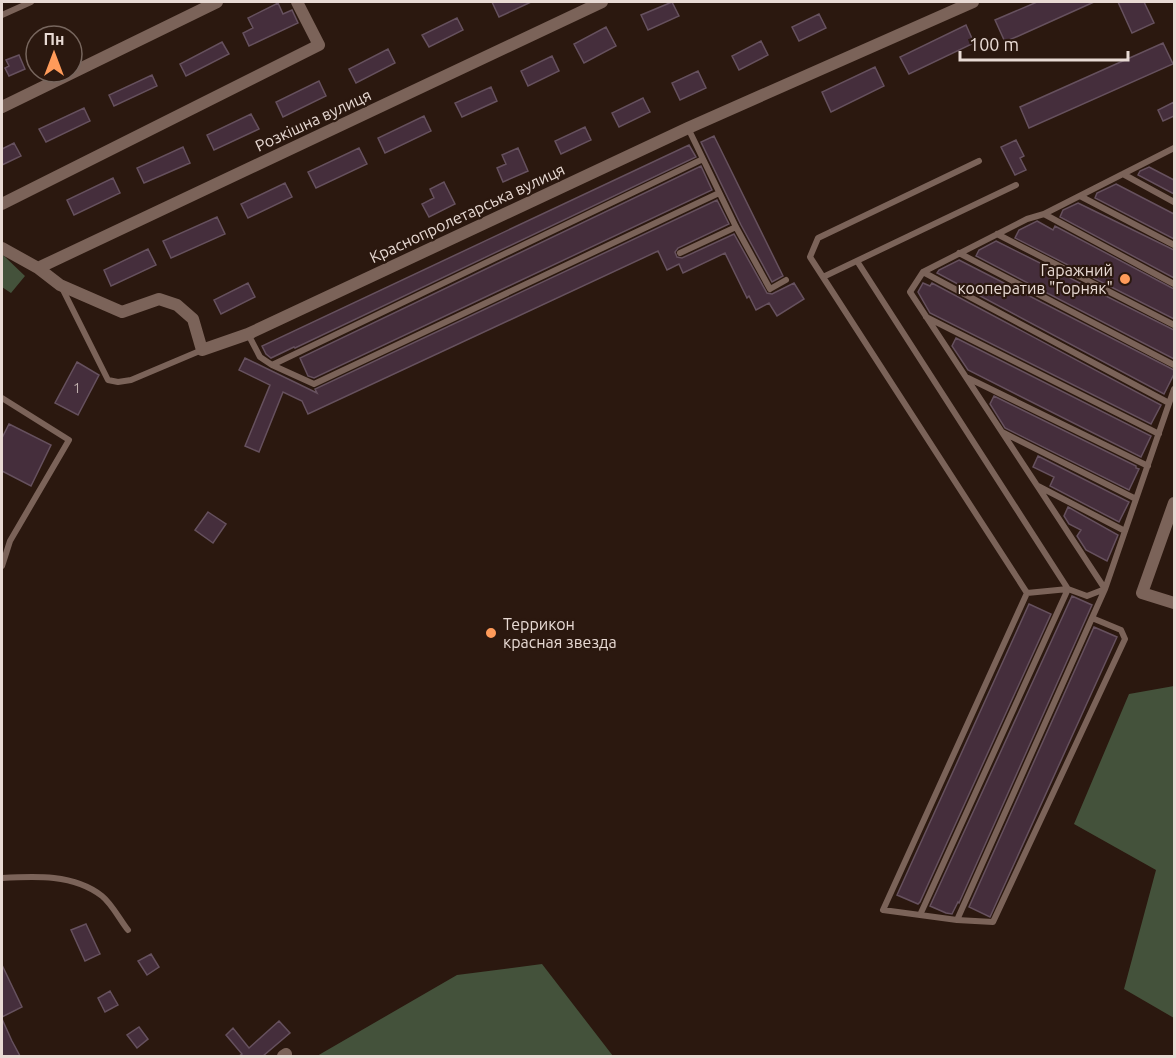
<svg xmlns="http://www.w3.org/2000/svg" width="1176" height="1058" viewBox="0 0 1176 1058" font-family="Ubuntu,sans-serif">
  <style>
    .forest { fill: #44523b }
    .building { fill: #452e3c; stroke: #66515e; stroke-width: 1.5 }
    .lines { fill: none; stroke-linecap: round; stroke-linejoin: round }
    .lane { stroke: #7b6359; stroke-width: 6 }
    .street { stroke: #7b6359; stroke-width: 12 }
    .poi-dot { fill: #ff9b5a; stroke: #2b180f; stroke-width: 2 }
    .labels { text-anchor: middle; stroke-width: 4.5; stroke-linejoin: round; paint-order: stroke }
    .number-label { font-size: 14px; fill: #bfafae }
    .street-label { font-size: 16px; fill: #e8dad4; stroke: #2b180f }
    .poi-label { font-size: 16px; fill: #e8dad4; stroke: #2b180f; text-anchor: end }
  </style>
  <rect width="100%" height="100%" fill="#2b180f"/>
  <!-- forest -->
  <path class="forest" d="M2 254 25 276 11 293 2 287Z
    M1174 686V1018L1124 989 1156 870 1074 824 1129 694Z
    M542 964 613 1056H317L457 975Z"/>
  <!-- building -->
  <path class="building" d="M492 2H531L499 17Z
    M672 2 679 16 648 30 641 15Z
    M1037 2H1094L1005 42 995 20Z
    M1118 2H1144L1154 23 1132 33Z
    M278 3 283 14 292 10 298 23 249 46 243 33 253 28 248 18Z
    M819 14 826 28 799 41 792 27Z
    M457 18 463 30 429 47 422 35Z
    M966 25 974 43 909 74 900 57Z
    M606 27 616 46 584 63 574 44Z
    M761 41 768 55 739 70 732 56Z
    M222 42 229 54 186 76 180 64Z
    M1163 43 1173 64 1029 128 1020 107Z
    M388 49 395 63 356 83 349 69Z
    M19 55 25 69 9 76 5 68 9 66 6 60Z
    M552 56 559 71 528 86 521 71Z
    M875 67 884 86 831 112 822 92Z
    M698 71 706 88 680 100 672 83Z
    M152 75 157 86 114 106 109 95Z
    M319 81 326 96 283 117 276 102Z
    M491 87 497 101 462 117 455 103Z
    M643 98 650 112 619 127 612 113Z
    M1174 102V116L1163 121 1158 110Z
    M84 108 90 121 46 142 39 129Z
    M251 114 259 129 214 150 207 135Z
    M424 116 431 131 385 153 378 138Z
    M585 127 591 140 561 154 555 141Z
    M714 136 783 276 772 282 741 225 701 142Z
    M1016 140 1024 156 1020 158 1026 170 1015 175 1001 147Z
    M14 143 21 156 2 165V149Z
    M689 145 696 157 295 348 294 347 271 358 266 354 262 346Z
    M183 147 190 163 144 183 137 168Z
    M359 148 367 164 316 188 308 172Z
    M518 148 528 171 503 182 497 168 506 164 502 155Z
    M701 166 712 190 314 378 308 376 300 358Z
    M1149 167 1174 180V194L1138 175 1140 171Z
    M113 178 120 193 74 215 67 200Z
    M444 182 455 204 429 217 422 204 434 198 430 189Z
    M285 183 292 197 248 218 241 204Z
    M1116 184 1174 214V239L1095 198 1097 193Z
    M717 200 729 224 678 248 675 252 677 257 682 258 734 234 767 293 772 294 794 283 804 299 777 316 769 303 756 310 749 296 747 298 725 253 683 273 679 264 667 270 658 251 308 414 302 401 283 392 259 452 245 446 270 385 239 370 245 358 317 393 315 389Z
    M1078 203 1174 250V278L1060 217 1063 210Z
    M217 217 225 234 171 258 163 241Z
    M1037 221 1053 230 1055 226 1174 289V319L1015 238 1019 230Z
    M996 241 1174 330V359L976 256 979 250Z
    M148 249 156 265 111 286 104 270Z
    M959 260 1174 370V374L1164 394 937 273 939 270Z
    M248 283 255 297 221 314 214 300Z
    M923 283 930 286 932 283 1161 405 1151 424 930 313 918 292Z
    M956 338 1151 436 1141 457 968 370 952 346Z
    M77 362 99 375 78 415 55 403Z
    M994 396 1136 466V468L1139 469 1129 490 1005 428 990 404Z
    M9 424 51 445 31 486 2 471V438Z
    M1038 456 1129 502 1119 522 1050 486 1054 477 1033 467Z
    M1068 507 1118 535 1107 561 1086 550 1077 536 1081 530 1069 524 1064 516Z
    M208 512 226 524 213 543 195 530Z
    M1072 596 1092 605 959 903 958 902 952 914 946 913 930 906Z
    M1029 604 1051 614 920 902 918 904 897 895Z
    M1094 627 1117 637 990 917 969 907Z
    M86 924 100 954 85 961 71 930Z
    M151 954 159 967 147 975 138 961Z
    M2 965 22 1007 2 1017Z
    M110 991 118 1005 105 1012 98 998Z
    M2 1019 12 1041 20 1056H2Z
    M279 1021 290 1033 263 1056H239L242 1054 226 1035 233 1028 249 1048Z
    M139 1027 148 1039 137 1048 127 1035Z"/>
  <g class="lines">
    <!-- lane -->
    <path class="lane" d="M2 15 31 2
      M688 128 736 227 770 289 786 280
      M1123 174 1174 202
      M1080 196 1174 245
      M1044 214 1174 284
      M997 234 1174 325
      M680 253 736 227
      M959 253 1174 365
      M857 261 1068 589 1087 596 1105 589 910 292 923 272 1027 219 1044 214 1174 148
      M923 272 1169 403
      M823 277 1016 185
      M62 288 108 380 118 382 131 380 202 350
      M926 317 1159 434
      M248 334 260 357 272 365 314 384 719 193
      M272 365 703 159
      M968 378 1148 466
      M2 398 69 440 10 541 2 566
      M1002 432 1136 499
      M1038 486 1125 531
      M1027 593 883 910 957 920 993 922 1125 639 1121 630 1092 618
      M2 878C35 876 74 874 102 896 112 904 120 920 128 930
      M920 915 1068 589 1027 593 810 257 818 238 979 161
      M957 920 1105 589 1174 389"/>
    <!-- street -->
    <path class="street" d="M2 107 217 2
      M2 204 319 45 297 2
      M2 248 38 268 60 285 122 312 159 299 177 305 193 319 202 350 248 334 688 128 973 2
      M38 268 602 2
      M1174 503 1142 593 1174 603
      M283 1056 286 1054"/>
  </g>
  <!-- markers -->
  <g class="poi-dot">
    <circle cx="1125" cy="279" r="6"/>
    <circle cx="491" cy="633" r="6"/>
  </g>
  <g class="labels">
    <!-- number labels -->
    <g class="number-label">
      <text x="77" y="393">1</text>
    </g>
    <!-- street labels -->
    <g class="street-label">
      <text transform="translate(313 120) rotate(-25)" y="6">Розкішна вулиця</text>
      <text transform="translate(467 213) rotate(-25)" y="6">Краснопролетарська вулиця</text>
    </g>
    <!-- poi labels -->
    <g class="poi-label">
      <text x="1113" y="276">Гаражний<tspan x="1113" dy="18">кооператив "Горняк"</tspan></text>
      <text x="503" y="630" text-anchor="start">Террикон<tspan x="503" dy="18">красная звезда</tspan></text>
    </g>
  </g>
  <!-- border -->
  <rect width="1176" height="1058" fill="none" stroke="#e8dad4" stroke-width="6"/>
  <!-- north arrow -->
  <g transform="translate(54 54)"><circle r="28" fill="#2b180f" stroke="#77665e" stroke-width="1.5"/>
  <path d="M0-4.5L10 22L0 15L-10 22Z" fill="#ff9b5a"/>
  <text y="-9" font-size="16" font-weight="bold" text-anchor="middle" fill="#e8dad4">Пн</text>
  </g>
  <!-- scale -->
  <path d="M960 51v9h168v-9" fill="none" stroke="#e8dad4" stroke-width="3"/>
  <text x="969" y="51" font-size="18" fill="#e8dad4" stroke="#2b180f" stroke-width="4.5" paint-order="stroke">100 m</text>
</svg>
